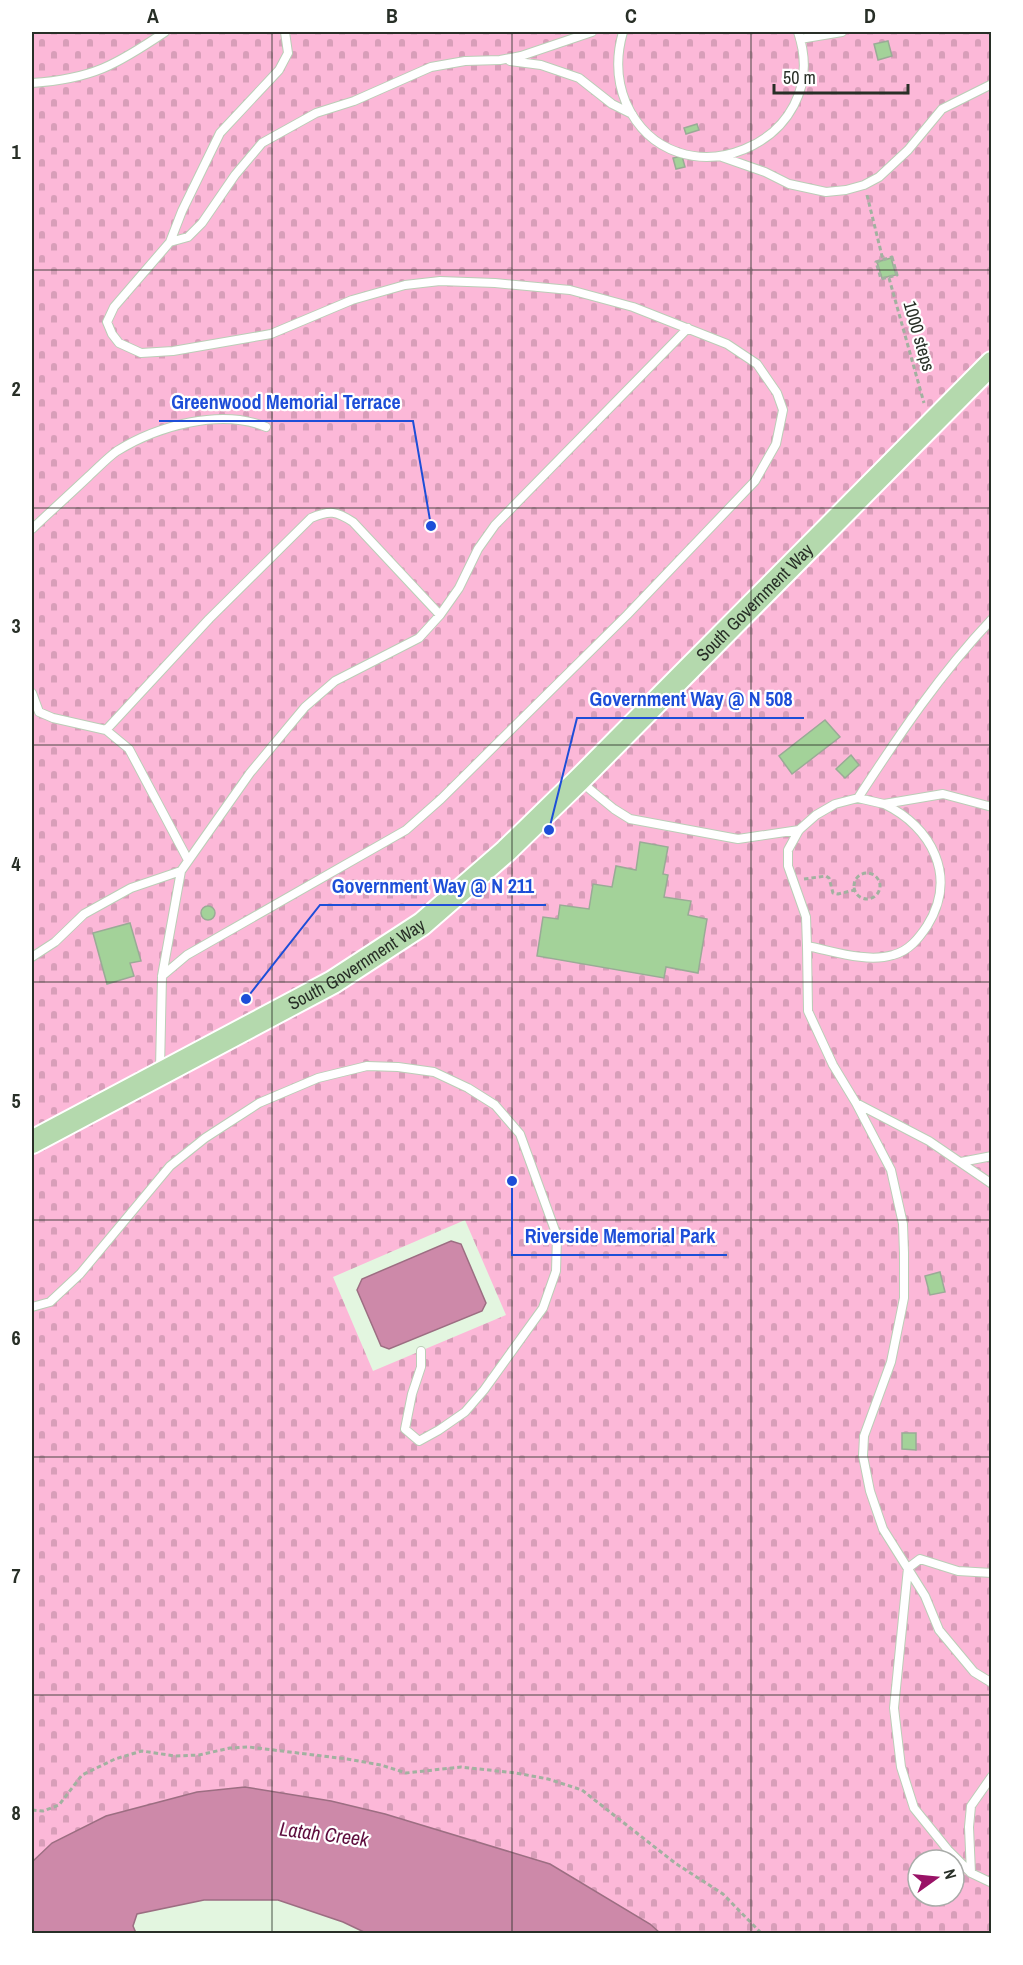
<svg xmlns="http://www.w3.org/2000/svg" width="1023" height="1965" viewBox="0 0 1023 1965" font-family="'Archivo Narrow',sans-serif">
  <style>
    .cemetery { fill: url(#cemetery-stones); fill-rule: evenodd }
    .water { fill: #cd89a9; stroke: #9c6e82; stroke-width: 1.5 }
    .building { fill: #a3d299; stroke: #9aab96; stroke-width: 1.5 }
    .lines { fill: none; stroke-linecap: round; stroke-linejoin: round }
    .service-casing { stroke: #bbcdb7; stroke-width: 10 }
    .primary-casing { stroke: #fff; stroke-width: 26 }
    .path { stroke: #a2b1a0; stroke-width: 3; stroke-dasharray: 4.5 3; stroke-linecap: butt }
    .service { stroke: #fff; stroke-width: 8 }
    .primary { stroke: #b4d9ad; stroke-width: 22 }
    .grid { fill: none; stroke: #282f27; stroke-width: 1.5; stroke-opacity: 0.55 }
    .labels { text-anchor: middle; stroke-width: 4.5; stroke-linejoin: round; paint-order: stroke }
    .street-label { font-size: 18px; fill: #282f27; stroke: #fff }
    .water-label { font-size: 20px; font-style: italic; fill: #5e0d3e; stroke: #fff }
    .leader { fill: none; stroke: #1d4ed8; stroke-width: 2 }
    .callout-dot { fill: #1d4ed8; stroke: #fff; stroke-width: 2 }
    .callout-label { font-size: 20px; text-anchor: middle; font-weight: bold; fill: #1d4ed8; stroke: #fff; stroke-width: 4.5; stroke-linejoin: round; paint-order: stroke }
    .neatline { fill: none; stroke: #282f27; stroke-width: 2 }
    .grid-label { font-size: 20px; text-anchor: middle; font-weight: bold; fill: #282f27 }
  </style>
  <defs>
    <pattern id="cemetery-stones" width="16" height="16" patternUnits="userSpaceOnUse" patternTransform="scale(1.5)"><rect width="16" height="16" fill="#fcb8d8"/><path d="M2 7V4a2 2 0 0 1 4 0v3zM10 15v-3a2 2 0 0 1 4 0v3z" fill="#d89eb9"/></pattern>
  </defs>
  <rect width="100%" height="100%" fill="#e3f6e0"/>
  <!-- cemetery -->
  <path class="cemetery" d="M32 32H991V1933H660L650 1924 550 1864 385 1814 52 1843 32 1862ZM465 1220 506 1315 373 1371 333 1277ZM918 1860H954V1896H918Z"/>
  <!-- water -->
  <path class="water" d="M451 1241 461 1244 486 1303 482 1311 389 1349 381 1346 357 1290 362 1279Z
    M245 1787 331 1801 385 1814 550 1864 650 1924 660 1933H366L343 1922 278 1900H204L137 1914 133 1926 136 1933H32V1862L52 1843 106 1816 197 1792Z"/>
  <!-- building -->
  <path class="building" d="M888 41 892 56 878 60 874 44Z
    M697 124 699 130 686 134 684 128Z
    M682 156 685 167 676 169 673 158Z
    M891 258 896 275 882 278 877 262Z
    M825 720 840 737 792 774 779 756Z
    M851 755 859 765 845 778 836 769Z
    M640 842 668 847 663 874 668 875 664 897 691 901 688 915 707 919 698 973 666 967 664 978 537 956 543 917 558 919 560 905 589 909 593 884 612 887 616 866 636 870Z
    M201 913a7 7 0 1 1 14 0a7 7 0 1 1-14 0Z
    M130 923 141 961 130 963 134 976 107 984 93 933Z
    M940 1272 945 1292 930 1295 925 1276Z
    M902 1433H916V1450L902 1449Z"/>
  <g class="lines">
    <defs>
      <path id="service" d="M623 32C616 56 616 79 626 103 674 209 836 144 798 32
        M800 39 842 32
        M510 61 541 65 579 78 612 104 632 114
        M32 83C92 79 116 65 165 32
        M722 157 765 172 789 184 826 192 846 190 864 185 879 177 908 150 942 109 992 84
        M170 242 182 211 220 133 279 70 288 53 285 32
        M32 529C51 511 70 494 89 476 98 468 107 458 117 451 157 426 221 408 266 427
        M32 693 39 712 53 718 106 730 129 749 188 860
        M106 730 209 619 311 518C330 510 336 511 353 522L440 615
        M581 782 614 809 630 819 738 839 799 830
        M858 798C899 735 940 674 992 619
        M884 804C932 827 958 877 927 926 919 938 909 951 893 955 867 963 833 951 807 946L806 917 788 866V850L799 830 816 815 835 804 858 798 884 804 943 794 992 807
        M181 871 250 773 305 707 335 681 419 638 440 615 459 588 478 549 495 525 688 328
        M807 946 808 1011 833 1065 856 1103
        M32 957 55 942 84 914 131 888 181 871 162 976 160 1069
        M162 976 187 955 406 830 441 799 627 615 755 481 776 444 783 410 777 393 757 364 727 344 633 307 570 290 495 283 440 281 405 285 352 300 271 334 173 351 141 353 119 343 112 334 107 322 114 307 170 242 188 237 202 223 235 175 262 143 316 113 354 101 431 67 465 61 500 60 521 56 592 32
        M961 1162 992 1156
        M992 1184 929 1141 856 1103 891 1170 903 1224 904 1253V1298L891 1362 864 1436 863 1456 870 1491 883 1529 925 1596 939 1630 974 1672 992 1683
        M32 1307 50 1302 80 1274 170 1166 205 1138 259 1103 318 1078 367 1066 398 1067 434 1072 468 1088 495 1105 520 1134 557 1236 556 1271 543 1308 484 1390 465 1412 439 1430 419 1441 405 1429 412 1394 421 1367V1351
        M992 1573 958 1571 920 1559 908 1568 894 1708 901 1767 914 1808 948 1850 971 1873 969 1827 971 1806 992 1776
        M971 1873 992 1883"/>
      <g id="primary">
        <path id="s1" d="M32 1142 333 982 422 924 506 851 579 780 992 363"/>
      </g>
    </defs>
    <!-- service casing -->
    <use href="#service" class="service-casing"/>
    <!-- primary casing -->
    <use href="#primary" class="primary-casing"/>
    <!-- path -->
    <path class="path" d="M867 195 883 260
      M892 257 897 275 881 279 876 262Z
      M889 278 924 403
      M854 886a13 13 0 1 1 26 0a13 13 0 1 1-26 0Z
      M804 879 826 876 829 878 833 893 838 894 855 890
      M32 1810 43 1811 59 1805 82 1775 115 1759 142 1751 175 1756 199 1755 230 1748 249 1747 347 1759 381 1765 406 1773 461 1767 516 1773 548 1779 582 1790 675 1863 723 1894 762 1934"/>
    <!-- service -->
    <use href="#service" class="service"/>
    <!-- primary -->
    <use href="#primary" class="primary"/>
  </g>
  <!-- grid -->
  <path class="grid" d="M272 32V1934M512 32V1934M751 32V1934M32 270H992M32 508H992M32 745H992M32 982H992M32 1220H992M32 1457H992M32 1695H992"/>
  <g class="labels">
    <!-- street labels -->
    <g class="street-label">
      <text transform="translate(919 336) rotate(74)" y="6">1000 steps</text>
      <text dy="6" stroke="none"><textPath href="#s1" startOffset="910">South Government Way</textPath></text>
      <text dy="6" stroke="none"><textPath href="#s1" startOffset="370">South Government Way</textPath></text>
    </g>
    <!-- water labels -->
    <g class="water-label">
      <text transform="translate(324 1834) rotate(7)" y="7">Latah Creek</text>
    </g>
  </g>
  <!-- callouts -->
  <path class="leader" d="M431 526L413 421H159M549 830L577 718H804M246 999L320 905H546M512 1181L512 1255H727"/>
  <g class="callout-dot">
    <circle cx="431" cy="526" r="6"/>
    <circle cx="549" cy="830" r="6"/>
    <circle cx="246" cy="999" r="6"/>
    <circle cx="512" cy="1181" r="6"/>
  </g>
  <g class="callout-label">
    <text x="286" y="409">Greenwood Memorial Terrace</text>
    <text x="691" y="706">Government Way @ N 508</text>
    <text x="433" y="893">Government Way @ N 211</text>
    <text x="620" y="1243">Riverside Memorial Park</text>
  </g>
  <!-- border -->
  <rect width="1023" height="1965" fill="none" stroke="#ffffff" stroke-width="66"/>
  <!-- north arrow -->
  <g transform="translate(936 1878) rotate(75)"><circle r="28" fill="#ffffff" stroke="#a9aca9" stroke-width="1.5"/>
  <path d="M0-4.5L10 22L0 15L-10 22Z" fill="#991266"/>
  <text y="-9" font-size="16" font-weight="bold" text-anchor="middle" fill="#282f27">N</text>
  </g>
  <!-- scale -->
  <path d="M774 84v9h134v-9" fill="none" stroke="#282f27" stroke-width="3"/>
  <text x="783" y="84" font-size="18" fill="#282f27" stroke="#ffffff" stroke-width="4.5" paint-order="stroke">50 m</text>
  <rect x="33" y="33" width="957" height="1899" class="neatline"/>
  <g class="grid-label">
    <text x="153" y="23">A</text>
    <text x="392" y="23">B</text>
    <text x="631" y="23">C</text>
    <text x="870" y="23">D</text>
    <text x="16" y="159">1</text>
    <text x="16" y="396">2</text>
    <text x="16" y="633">3</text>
    <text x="16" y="871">4</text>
    <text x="16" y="1108">5</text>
    <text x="16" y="1345">6</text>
    <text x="16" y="1583">7</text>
    <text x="16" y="1820">8</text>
  </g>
</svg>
